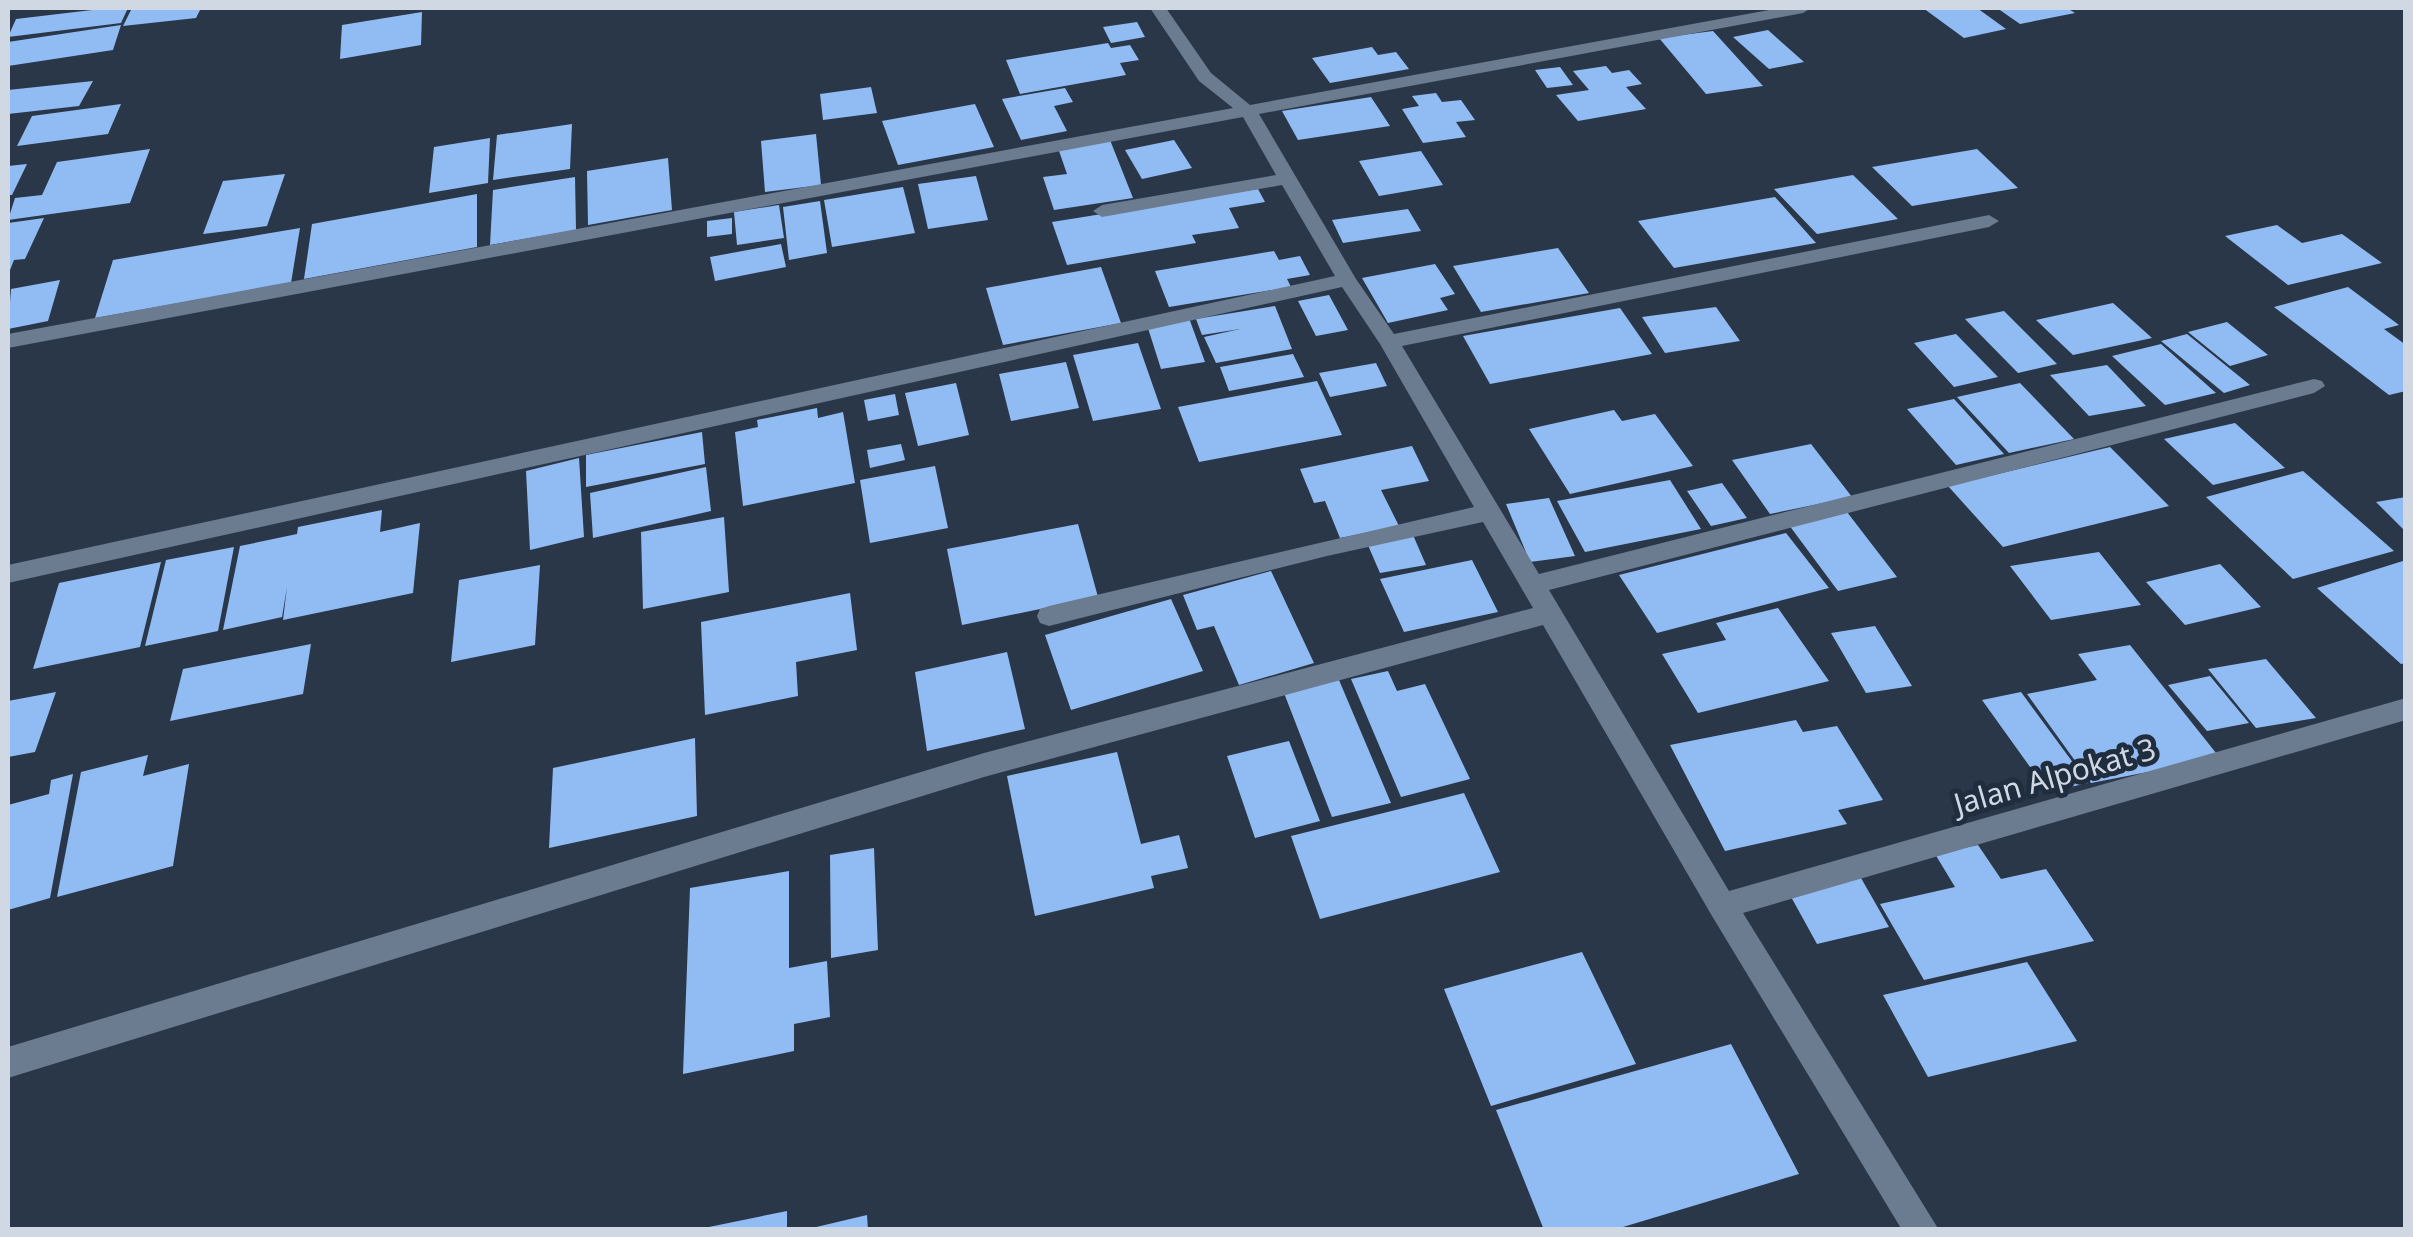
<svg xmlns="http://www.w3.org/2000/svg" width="2413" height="1237" viewBox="0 0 2413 1237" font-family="'Noto Sans',sans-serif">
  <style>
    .building { fill: #91bcf3 }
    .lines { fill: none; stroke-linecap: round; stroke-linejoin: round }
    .minor { fill: #6b7b90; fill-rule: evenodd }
    .labels { text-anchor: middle; stroke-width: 10; stroke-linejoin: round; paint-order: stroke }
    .street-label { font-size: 30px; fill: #d0d8e4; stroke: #202d3f }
  </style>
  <rect width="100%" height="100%" fill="#2a3749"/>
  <!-- building -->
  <path class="building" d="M109 8H128L121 23 8 37 16 19Z
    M132 8H201L196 18 123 26Z
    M1923 8H1977L2006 29 1964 38Z
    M1997 8H2067L2075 13 2020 24Z
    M422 12 421 45 340 59 342 25Z
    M1137 22 1145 37 1111 43 1103 27Z
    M121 25 113 50 8 66V42Z
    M1768 30 1804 62 1769 69 1733 37Z
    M1713 31 1763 86 1706 94 1659 38Z
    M1108 43 1111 48 1130 45 1139 60 1120 63 1126 75 1020 94 1006 60Z
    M1372 47 1378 55 1396 52 1409 69 1330 83 1312 58Z
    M1606 66 1612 73 1629 70 1642 84 1626 87 1646 109 1578 121 1556 95 1589 90 1573 71Z
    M1560 67 1573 85 1547 88 1535 70Z
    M93 81 79 106 8 114V90Z
    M871 87 877 113 823 120 820 94Z
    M1065 88 1073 102 1054 106 1067 131 1021 140 1002 99Z
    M1436 93 1442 102 1461 100 1475 120 1456 122 1466 137 1423 143 1402 109 1419 106 1412 96Z
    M1371 97 1390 126 1298 140 1282 111Z
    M121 104 108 134 17 146 32 116Z
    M975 104 994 147 898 165 882 121Z
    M572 124 570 169 493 180 497 135Z
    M816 134 821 185 765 192 761 141Z
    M490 138 488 183 429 193 434 147Z
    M1110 140 1133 198 1054 210 1043 177 1067 174 1058 148Z
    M1174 140 1192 168 1142 179 1125 150Z
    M150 149 130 203 8 220 15 198 42 195 57 162Z
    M1977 149 2018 188 1912 206 1872 167Z
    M1421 151 1443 185 1379 196 1359 161Z
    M668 158 672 210 588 225 587 171Z
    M27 164 12 195H8V166Z
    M285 174 267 226 203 234 223 181Z
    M1853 175 1898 219 1817 234 1774 189Z
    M976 176 988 220 928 229 918 184Z
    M575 177 576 230 490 245 493 190Z
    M903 187 915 233 832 247 824 200Z
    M1258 189 1265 202 1229 208 1239 228 1192 235 1196 243 1067 265 1052 222Z
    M477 194V247L304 279 312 224Z
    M1775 197 1816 243 1674 268 1638 221Z
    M820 201 827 253 789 260 783 207Z
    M779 205 784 238 737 245 734 212Z
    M1408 209 1421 231 1343 243 1332 220Z
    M44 218 25 259 14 260 8 275V223Z
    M732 218V234L707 237V221Z
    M2277 225 2302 243 2342 234 2382 263 2288 285 2225 236Z
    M300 228 291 283 95 318 113 260Z
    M781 244 786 267 715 281 710 257Z
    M1558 248 1589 293 1481 312 1453 266Z
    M1274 251 1279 260 1300 256 1310 275 1287 279 1291 287 1169 307 1155 271Z
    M1435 264 1455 294 1440 298 1448 310 1388 323 1362 278Z
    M1101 267 1121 323 1003 345 986 288Z
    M60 280 48 321 8 329 11 289Z
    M2348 287 2399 325 2384 329 2406 345V391L2389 395 2274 307Z
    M1329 295 1348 330 1316 336 1298 301Z
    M2113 303 2152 338 2073 355 2036 320Z
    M1275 306 1292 349 1216 363 1204 337 1240 329 1202 335 1196 319Z
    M1716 307 1740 341 1665 353 1642 317Z
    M1620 308 1652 354 1490 384 1463 336Z
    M2004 311 2057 364 2018 373 1965 319Z
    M1189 318 1205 362 1161 369 1147 325Z
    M2227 322 2268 355 2230 366 2188 332Z
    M1956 334 1998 377 1954 387 1914 343Z
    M2187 334 2250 385 2224 393 2161 341Z
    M1138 343 1161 409 1093 421 1073 355Z
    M2161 344 2216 393 2165 405 2112 356Z
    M1293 354 1304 377 1229 391 1220 367Z
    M1066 362 1079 408 1011 421 999 374Z
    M1376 363 1387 386 1330 397 1319 373Z
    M2107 365 2146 406 2089 416 2050 375Z
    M1317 381 1342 435 1199 462 1178 407Z
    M956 383 969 435 918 446 905 393Z
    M2020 383 2074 439 2009 453 1957 397Z
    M895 394 899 415 868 421 864 400Z
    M1954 399 2004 454 1956 465 1907 409Z
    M817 408 818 418 843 412 855 483 743 506 735 432 758 427 757 420Z
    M1614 410 1622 421 1655 414 1693 466 1570 494 1529 429Z
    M2235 423 2285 468 2213 485 2164 439Z
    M702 432 705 464 586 487V455Z
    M901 444 905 460 870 468 867 450Z
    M1811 444 1852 497 1770 514 1732 460Z
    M1412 446 1429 481 1381 490 1399 526 1340 538 1325 501 1314 503 1300 469Z
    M2110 447 2169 506 2003 547 1948 486Z
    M579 458 584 537 530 550 526 471Z
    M935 466 948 528 870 543 860 480Z
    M706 467 711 511 593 538 590 493Z
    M2303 471 2394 551 2293 579 2206 497Z
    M1670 480 1701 529 1585 552 1557 501Z
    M1722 483 1747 518 1711 526 1687 491Z
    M2406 497V532L2376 502Z
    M1549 498 1575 556 1530 562 1506 504Z
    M382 510 380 532 420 523 413 593 283 620 287 587 282 617 223 630 240 546 297 534 298 527Z
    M1847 512 1897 577 1838 591 1789 525Z
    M724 517 729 592 643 609 641 532Z
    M1078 524 1098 597 962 625 947 549Z
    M1786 533 1829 588 1657 633 1619 575Z
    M1413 535 1426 565 1380 573 1367 543Z
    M234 547 218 631 145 646 166 560Z
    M2099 552 2141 605 2051 620 2010 566Z
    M1472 560 1498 612 1404 632 1380 579Z
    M2406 560V663L2401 664 2317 588Z
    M161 562 140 647 33 669 59 583Z
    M2220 564 2261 607 2185 625 2146 582Z
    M540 565 535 645 451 662 459 580Z
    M1271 571 1314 663 1239 685 1214 626 1197 630 1183 595Z
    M850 593 857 650 796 662 798 696 705 715 701 622Z
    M1171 599 1203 671 1071 710 1045 635Z
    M1778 608 1829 681 1698 713 1662 654 1726 640 1716 623Z
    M1875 626 1912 686 1866 693 1831 633Z
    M311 644 303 694 170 721 183 669Z
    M2130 645 2220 758 2091 783 2027 694 2097 680 2078 654Z
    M1007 652 1025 729 927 751 915 672Z
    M2266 659 2316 718 2256 728 2208 669Z
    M1388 671 1397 691 1425 684 1470 779 1401 797 1351 679Z
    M2210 676 2249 723 2207 731 2168 685Z
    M1339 680 1391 803 1332 817 1284 693Z
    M56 692 35 752 8 757V701Z
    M2021 692 2088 783 2048 792 1982 700Z
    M1796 720 1803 732 1837 726 1883 800 1838 810 1847 824 1725 851 1670 745Z
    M695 738 697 816 549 848 553 768Z
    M1289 741 1320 821 1255 838 1227 756Z
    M1117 752 1141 844 1179 835 1188 868 1151 876 1154 888 1035 916 1007 776Z
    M148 755 143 776 189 764 173 866 57 897 81 772Z
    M73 774 50 898 8 910V805L49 794 51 780Z
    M1464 793 1500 872 1320 919 1291 836Z
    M1978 845 2001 879 2046 869 2094 941 1924 980 1880 904 1955 887 1935 854Z
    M874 848 878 950 831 958 830 855Z
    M789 871V968L827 961 830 1017 794 1024V1051L683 1074 690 888Z
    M1861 878 1889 927 1817 944 1790 895Z
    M1582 952 1636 1064 1491 1106 1444 989Z
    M2027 962 2077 1041 1928 1077 1883 995Z
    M1731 1044 1799 1174 1613 1230H1544L1496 1110Z
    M787 1211V1230H704V1228Z
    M867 1215 868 1230H812V1228Z"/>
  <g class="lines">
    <!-- minor -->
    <path class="minor" d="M1150 8H1166L1211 73 1250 105 1780 8H1811L1803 13 1259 114 1356 279 1394 334 1989 215 1999 221 1989 227 1402 346 1539 574 2314 379 2322 381 2325 386 2314 393 1549 590 1729 891 2406 698V720L1743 913 1939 1230H1902L1712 916 1543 625 984 777 8 1078V1047L984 753 1533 608 1483 522 1327 556 1049 626 1040 623 1037 616 1040 609 1049 606 1474 507 1380 344 1342 287 8 583V565L1335 276 1282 185 1102 217 1093 211 1102 205 1276 175 1243 117 8 348V334L1233 108 1199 81Z"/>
  </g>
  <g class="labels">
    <!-- street labels -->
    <g class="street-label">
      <text transform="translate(2055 777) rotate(-16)" y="10">Jalan Alpokat 3</text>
    </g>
  </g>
  <!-- border -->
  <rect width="2413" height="1237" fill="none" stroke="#d0d8e4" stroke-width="20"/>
</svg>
